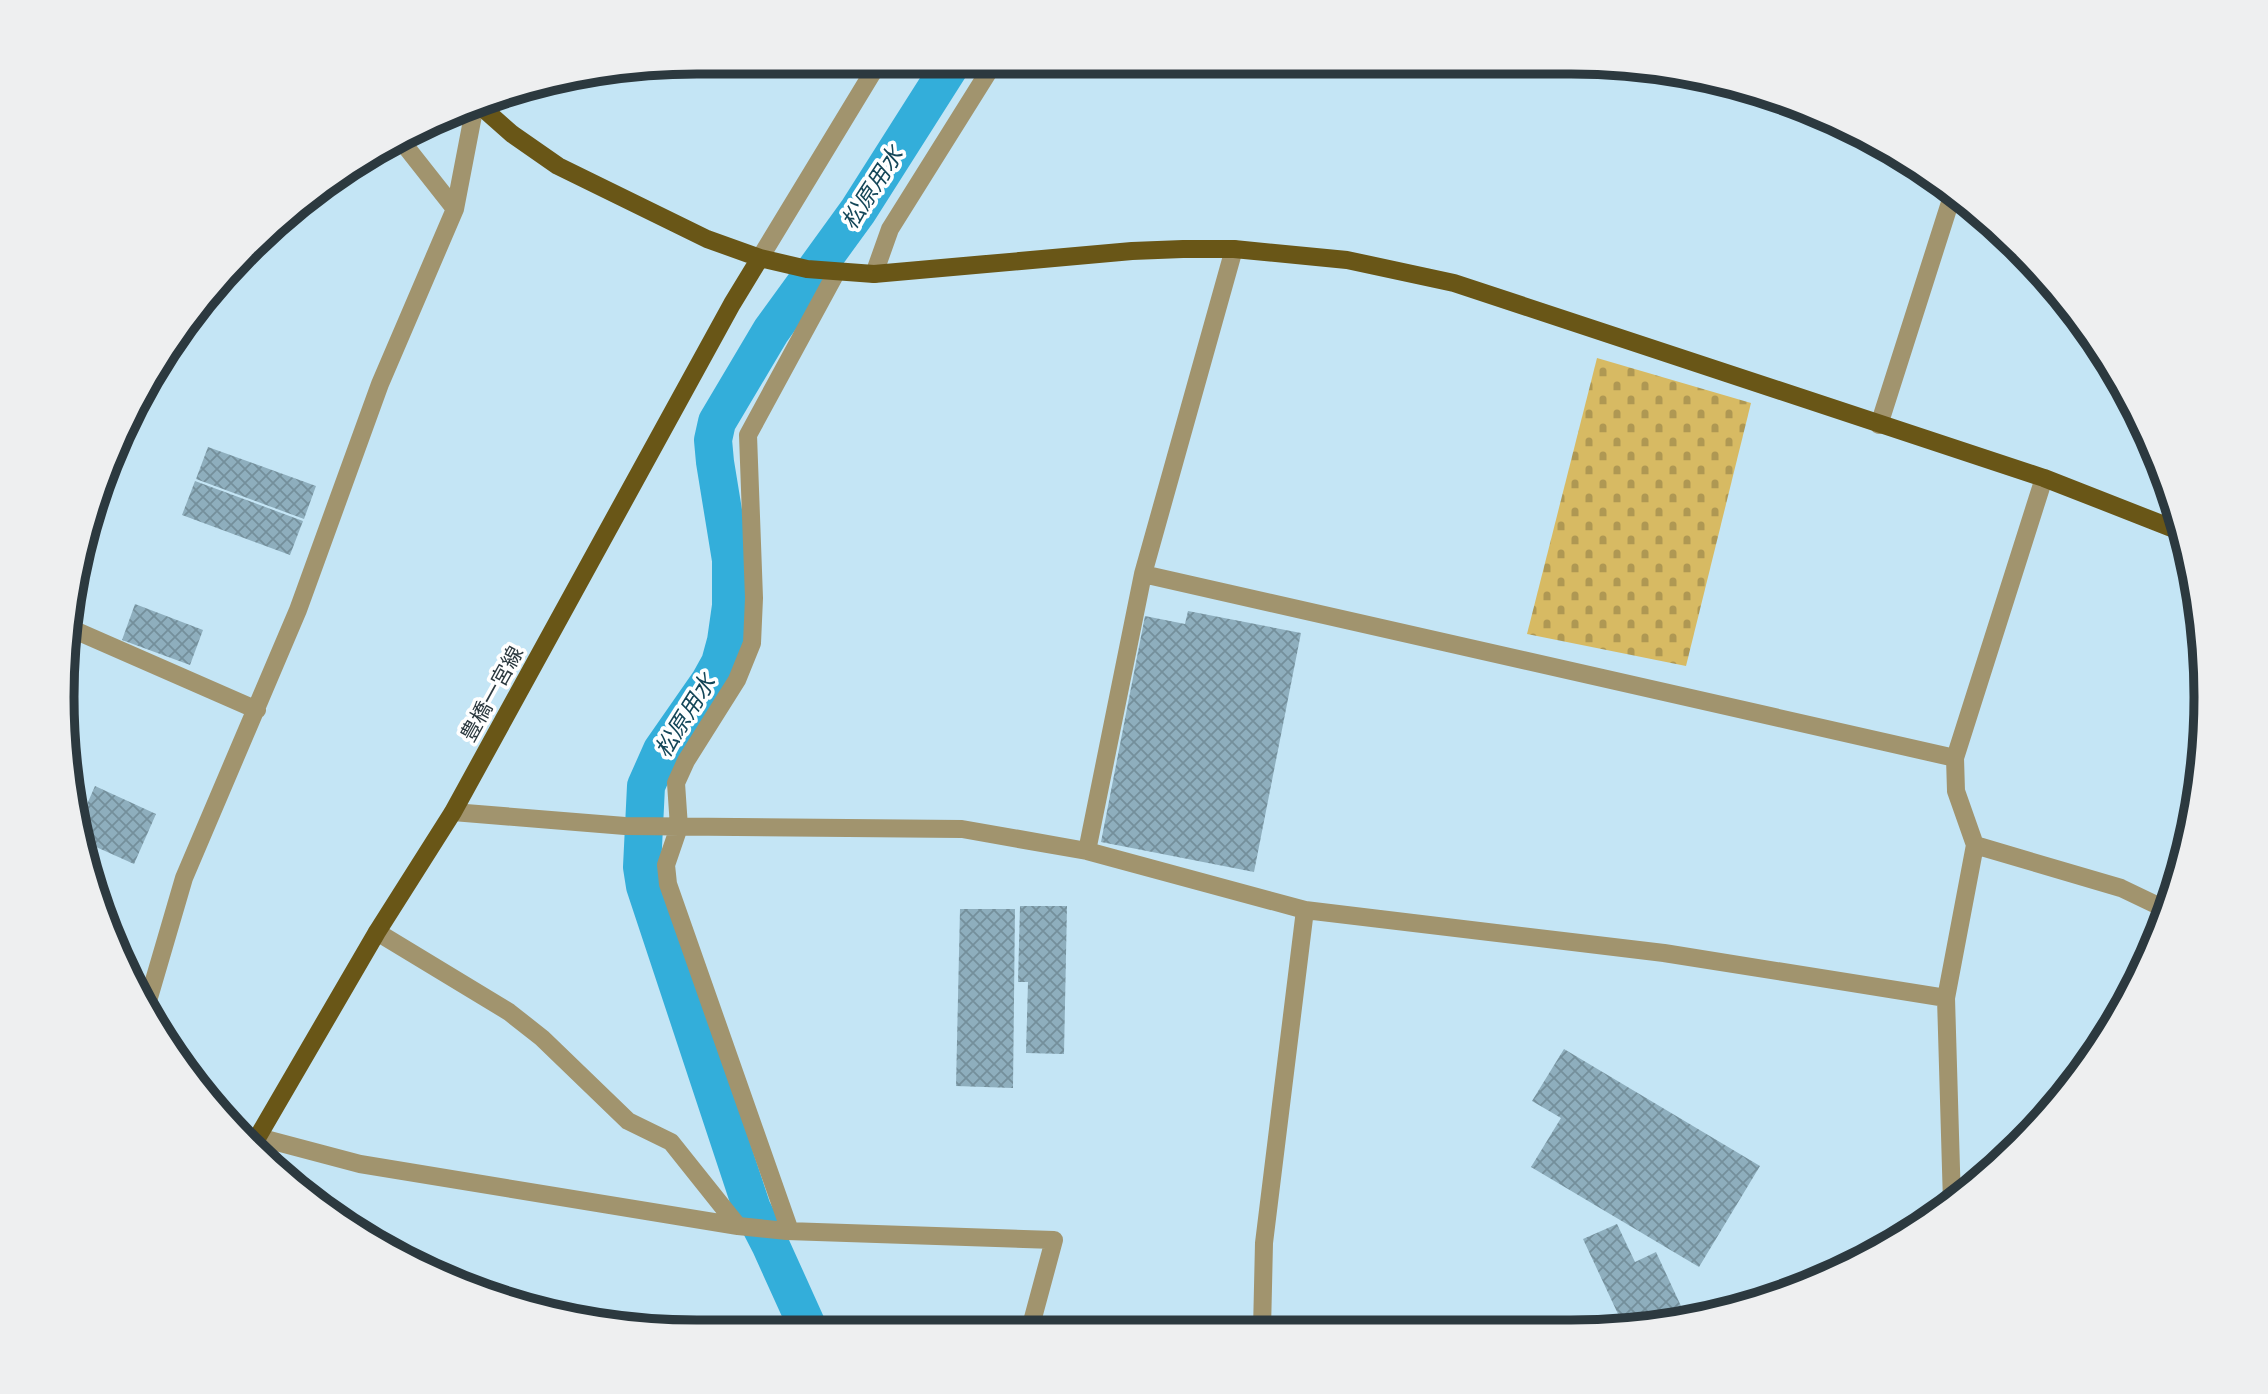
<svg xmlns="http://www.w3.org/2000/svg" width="2268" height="1394" viewBox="0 0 2268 1394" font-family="Quicksand,'Noto Sans JP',sans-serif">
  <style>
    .cemetery { fill: url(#cemetery-stones) }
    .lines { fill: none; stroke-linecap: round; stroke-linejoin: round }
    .canal { stroke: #33aeda; stroke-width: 38 }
    .building { fill: url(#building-cross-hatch) }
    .minor { stroke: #a1946e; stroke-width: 18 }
    .major { stroke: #695617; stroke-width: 18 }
    .labels { text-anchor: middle; stroke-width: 7; stroke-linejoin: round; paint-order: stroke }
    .street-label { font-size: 21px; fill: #2c393f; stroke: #fff }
    .water-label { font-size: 23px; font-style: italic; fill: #144658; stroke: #fff }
    .rim { fill: none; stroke: #2c393f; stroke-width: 9 }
  </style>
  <defs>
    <pattern id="cemetery-stones" width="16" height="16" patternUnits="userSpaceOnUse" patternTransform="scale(1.75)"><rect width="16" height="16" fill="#d7ba63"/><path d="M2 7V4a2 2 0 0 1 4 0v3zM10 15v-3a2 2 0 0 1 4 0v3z" fill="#af9853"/></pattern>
    <pattern id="building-cross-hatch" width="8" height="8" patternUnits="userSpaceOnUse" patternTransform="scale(1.75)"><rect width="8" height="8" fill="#8eaebd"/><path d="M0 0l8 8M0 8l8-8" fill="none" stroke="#748f9b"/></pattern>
  </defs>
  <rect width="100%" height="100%" fill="#c4e5f5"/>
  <!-- cemetery -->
  <path class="cemetery" d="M1597 358 1751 403 1686 666 1527 634Z"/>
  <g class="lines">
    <!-- canal -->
    <path class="canal" d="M808 1328 770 1244 752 1209 645 886 642 867 646 786 662 750 710 681 720 663 726 641 731 606V560L715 462 713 440 717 422 771 331 858 211 952 63"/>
  </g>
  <!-- building -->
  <path class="building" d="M208 447 316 486 304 519 196 479Z
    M195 481 303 521 290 555 182 515Z
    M135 604 203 630 190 665 122 640Z
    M1188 611 1301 633 1254 872 1101 842 1145 616 1185 624Z
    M95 786 156 814 134 864 85 842 81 818Z
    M1020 906H1067L1064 1054 1026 1053 1028 982H1018Z
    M960 909H1015L1013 1088 956 1086Z
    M1564 1049 1760 1166 1699 1267 1531 1167 1561 1118 1532 1101Z
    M1617 1224 1635 1262 1656 1252 1687 1319 1625 1329 1583 1239Z"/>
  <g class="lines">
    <!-- minor -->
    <path class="minor" d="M403 143 455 209
      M760 258 879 62
      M874 274 890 229 994 63
      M1879 425 1954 190
      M1143 574 1955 758
      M72 629 257 710
      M453 812 625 826 962 829 1087 851 1305 910 1664 953 1946 998
      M1975 845 2121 888 2167 910
      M1087 851 1143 574 1234 249
      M377 932 509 1012 542 1038 628 1121 671 1142 738 1226
      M148 1001 184 878 298 610 380 384 455 209 475 105
      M258 1137 360 1164 738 1226 787 1231 1054 1240 1030 1329
      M1952 1203 1946 998 1975 845 1956 791 1955 758 2044 478
      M790 1231 668 884 666 865 679 827 676 783 686 761 737 680 752 643 754 598 748 435 836 273
      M1262 1330 1264 1243 1305 910"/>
    <!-- major -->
    <path class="major" d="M477 103 512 134 558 166 707 239 760 258 807 269 874 274 1132 251 1183 249H1234L1347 260 1454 283 2044 478 2182 532
      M253 1145 377 932 453 812 732 304 760 258"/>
  </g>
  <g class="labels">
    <!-- street labels -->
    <g class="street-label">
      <text transform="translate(492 694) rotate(-61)" y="7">豊橋一宮線</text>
    </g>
    <!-- water labels -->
    <g class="water-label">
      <text transform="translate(872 188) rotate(-57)" y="8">松原用水</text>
      <text transform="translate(685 716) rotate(-58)" y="8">松原用水</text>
    </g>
  </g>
  <!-- crop -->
  <path d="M0 0H2268V1394H0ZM697 74H1571A623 623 0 0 1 2194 697V697A623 623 0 0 1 1571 1320H697A623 623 0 0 1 74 697V697A623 623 0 0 1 697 74Z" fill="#eeeff0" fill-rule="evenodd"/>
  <path class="rim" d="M697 74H1571A623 623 0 0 1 2194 697V697A623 623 0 0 1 1571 1320H697A623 623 0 0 1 74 697V697A623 623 0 0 1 697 74Z"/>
</svg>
